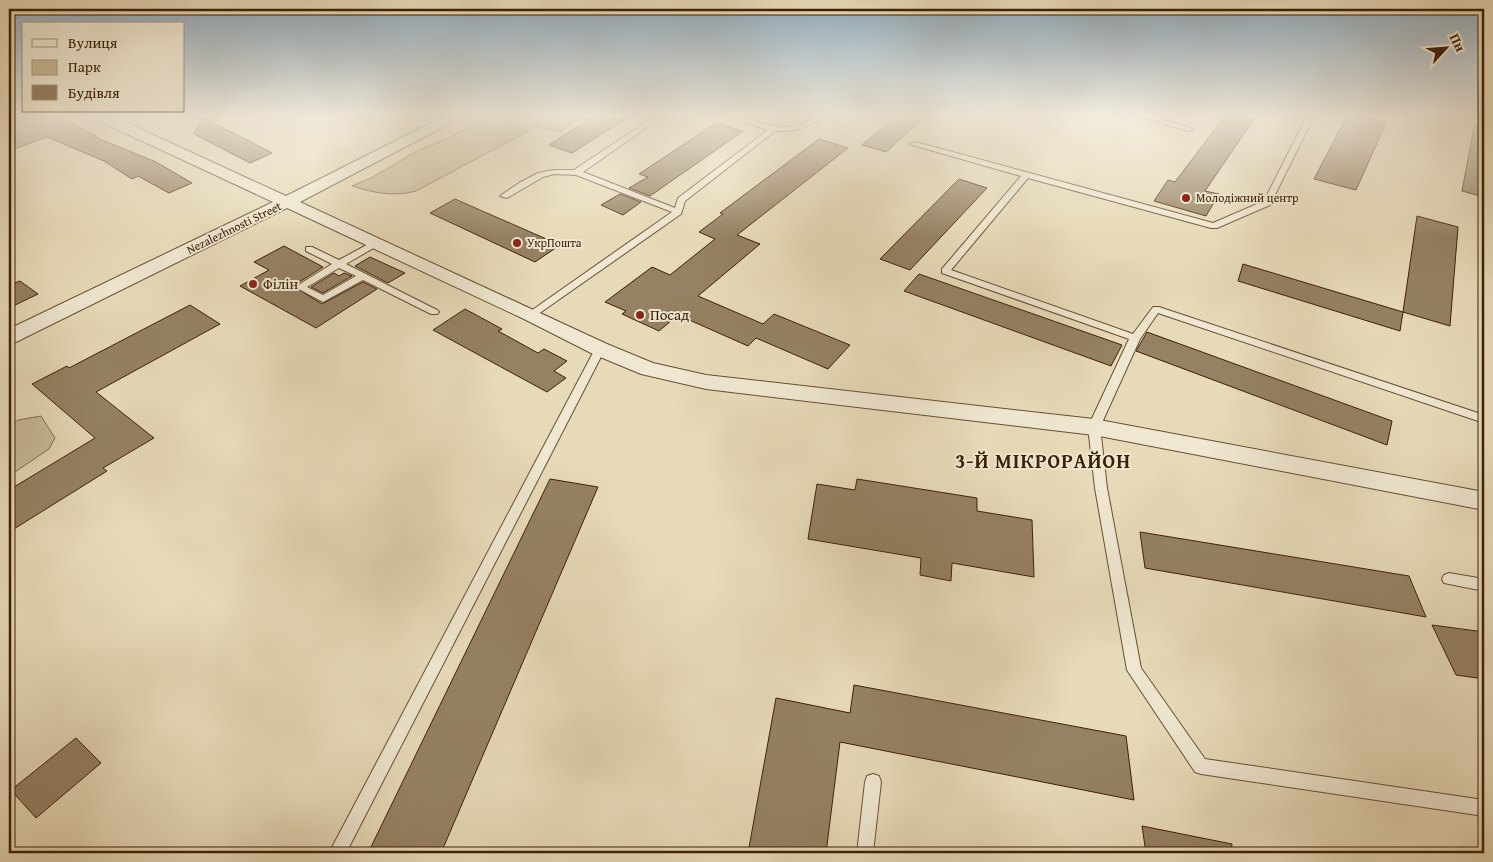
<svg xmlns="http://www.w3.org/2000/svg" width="1493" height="862" viewBox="0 0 1493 862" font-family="'Gentium Book Plus',serif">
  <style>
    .green { fill: #cabb9a; stroke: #846e50 }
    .building { fill: #958163; stroke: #3d2106 }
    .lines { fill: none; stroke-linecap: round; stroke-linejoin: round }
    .lane-casing { stroke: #684f32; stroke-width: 2 }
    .street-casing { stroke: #684f32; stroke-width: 2 }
    .lane { fill: #efe7d1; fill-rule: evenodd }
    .street { fill: #efe7d1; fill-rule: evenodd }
    .poi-dot { fill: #8f2418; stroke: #efe7d1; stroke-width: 2 }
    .labels { text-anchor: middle; stroke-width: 4; stroke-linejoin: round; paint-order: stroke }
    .far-poi-label { font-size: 12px; fill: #3d2106; stroke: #efe7d1; text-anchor: start }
    .far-street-label { font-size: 12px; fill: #3d2106; stroke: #efe7d1 }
    .poi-label { font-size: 15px; fill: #3d2106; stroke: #efe7d1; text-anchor: start }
    .district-label { font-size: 20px; font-weight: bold; letter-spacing: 1px; fill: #3d2106; stroke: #efe7d1 }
  </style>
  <rect width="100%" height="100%" fill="#e7dab8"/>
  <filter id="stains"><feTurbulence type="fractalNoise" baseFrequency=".004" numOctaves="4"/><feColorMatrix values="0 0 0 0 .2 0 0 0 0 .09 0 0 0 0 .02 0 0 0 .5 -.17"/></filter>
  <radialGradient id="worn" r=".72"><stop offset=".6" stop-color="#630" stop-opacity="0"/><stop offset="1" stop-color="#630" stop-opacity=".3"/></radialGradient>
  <!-- green -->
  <path class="green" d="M487 116H581L560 132 536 127 416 191C394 197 374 193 352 186L371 178 417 151 449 138Z
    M41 416 55 438 49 449 9 476V427L18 420Z"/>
  <!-- building -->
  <path class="building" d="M24 116H57L97 136 95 137 156 162 192 183 169 193 138 176 132 179 104 161 47 137 9 151V122Z
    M595 116 628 117 572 153 549 145Z
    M896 116H926L886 152 862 145Z
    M1225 116H1256L1205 191 1219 194 1206 216 1154 201 1168 180 1175 182Z
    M1347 116H1360L1386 123 1356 190 1314 179Z
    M202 118 247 140 272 153 250 163 194 134Z
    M716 123 743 131 650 196 629 188 648 177 639 174Z
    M1474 127 1484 128V197L1462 191Z
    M819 139 848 148 737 235 760 244 698 296 763 324 774 314 850 345 828 369 756 338 748 346 678 315 659 331 622 314 626 311 605 302 652 267 670 275 715 239 699 232 723 214 720 213Z
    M959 179 987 188 910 270 880 259Z
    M620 194 641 202 623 215 601 205Z
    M455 199 560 245 535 262 430 213Z
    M1417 216 1458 227 1450 326 1403 312Z
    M284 246 323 267 293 286 322 304 363 282 377 289 316 328 240 286 269 270 254 262Z
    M370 257 405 273 388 283 355 266Z
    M1243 264 1403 312 1400 331 1238 281Z
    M334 273 339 276 344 273 352 276 323 293 311 287Z
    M919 274 1122 345 1111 366 904 291Z
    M20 281 38 294 9 308V285Z
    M190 305 220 324 96 392 154 438 103 468 107 471 9 532V490L95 438 32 384 67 366 69 368Z
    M465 309 502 329 498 331 538 353 544 349 567 361 554 371 566 378 547 392 433 330Z
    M1147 332 1392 421 1387 445 1136 351Z
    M550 479 598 487 441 853H368Z
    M857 479 977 498V511L1032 520 1034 577 952 563 951 581 920 575 921 558 808 539 817 484 855 490Z
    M1140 532 1409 576 1426 617 1145 568Z
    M1432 625 1484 632V679L1456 675Z
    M854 685 1126 736 1134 800 840 742 826 853H748L776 698 850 713Z
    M76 738 101 763 36 818 11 790Z
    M1142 826 1232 844 1231 853H1146Z"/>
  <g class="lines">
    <defs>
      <path id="lane" d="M655 116H663L583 172 675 208 678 198 768 130 728 116C748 116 766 128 786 127 800 127 810 116 823 116 809 128 793 132 775 131L685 201 681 214 534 317H528L526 315 528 313 672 212 576 175 554 174 543 177 507 198 500 196 519 183 538 173 554 170H574Z
        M1137 116H1150L1193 129 1189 131Z
        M1307 116H1314L1270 205 1217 228H1211L1028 178 951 270 1133 334 1153 307H1159L1484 415V423L1158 313 1140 339 1100 427 1107 488 1141 668 1205 759 1484 800V816L1201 774 1195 772 1127 670 1095 488 1088 427 1129 339 942 273V269L1021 176 909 144 916 142 1213 223 1264 201Z
        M374 241 378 244 377 246 346 264 437 310 439 312 437 314H431L363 280 323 302 295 287 332 264 306 251V247H312L339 260ZM339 268 356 276 323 295 307 287Z
        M600 346 605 349 346 853H329L595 349Z
        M1449 573 1484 579V591L1444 583 1442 579 1444 575Z
        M873 774 879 776 881 782 873 853H857L865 782 867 776Z"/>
      <path id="street" d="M93 116H112L286 196 445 116H464L300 202 607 344 653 363 706 375 1094 419 1484 492V510L1094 435 706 389 641 374 593 354 524 319 287 208 16 342 9 343V329L273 202 95 119Z
        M1451 116 1484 118V126L1453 119Z"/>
    </defs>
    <!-- lane casing -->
    <use href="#lane" class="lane-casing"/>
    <!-- street casing -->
    <use href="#street" class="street-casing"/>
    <!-- lane -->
    <use href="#lane" class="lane"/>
    <!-- street -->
    <use href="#street" class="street"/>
  </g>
  <!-- sky -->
  <linearGradient id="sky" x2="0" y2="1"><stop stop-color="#90aabc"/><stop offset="0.49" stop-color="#f4eedf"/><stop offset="1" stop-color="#f4eedf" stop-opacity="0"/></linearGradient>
  <rect width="1493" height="237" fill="url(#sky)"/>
  <!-- markers -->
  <g class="poi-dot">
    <circle cx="1186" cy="198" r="5"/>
    <circle cx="517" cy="243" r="5"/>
    <circle cx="253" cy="284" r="5"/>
    <circle cx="640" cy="315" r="5"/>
  </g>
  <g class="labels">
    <!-- far-poi labels -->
    <g class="far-poi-label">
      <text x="1196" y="202">Молодіжний центр</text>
      <text x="527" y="247">УкрПошта</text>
    </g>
    <!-- far-street labels -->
    <g class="far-street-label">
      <text transform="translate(234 228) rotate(-26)" y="4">Nezalezhnosti Street</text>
    </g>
    <!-- poi labels -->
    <g class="poi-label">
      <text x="263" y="289">Філін</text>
      <text x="650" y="320">Посад</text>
    </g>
    <!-- district labels -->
    <g class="district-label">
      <text x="1043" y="468">3-Й МІКРОРАЙОН</text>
    </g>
  </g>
  <!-- margin -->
  <rect width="1493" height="862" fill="none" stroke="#e7dab8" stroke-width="30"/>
  <rect x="10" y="10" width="1473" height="842" fill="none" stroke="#3d2106" stroke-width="2.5"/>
  <rect x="15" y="15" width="1463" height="832" fill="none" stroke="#3d2106"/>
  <!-- legend -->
  <rect x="22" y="22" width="162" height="90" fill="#efe7d1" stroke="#a89880"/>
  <rect x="32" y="39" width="25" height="8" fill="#efe7d1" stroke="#a89880"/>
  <text x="68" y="48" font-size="15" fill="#3d2106">Вулиця</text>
  <rect x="32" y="60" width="25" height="15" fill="#cabb9a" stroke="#a89880"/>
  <text x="68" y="72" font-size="15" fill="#3d2106">Парк</text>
  <rect x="32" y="85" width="25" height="15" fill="#958163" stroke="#a89880"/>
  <text x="68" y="98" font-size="15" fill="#3d2106">Будівля</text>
  <!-- north arrow -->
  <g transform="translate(1446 48) rotate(64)" stroke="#efe7d1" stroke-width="4" paint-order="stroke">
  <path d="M0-4L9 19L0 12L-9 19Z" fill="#3d2106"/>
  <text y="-8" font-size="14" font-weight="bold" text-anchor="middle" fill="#3d2106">Пн</text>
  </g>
  <rect width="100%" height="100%" filter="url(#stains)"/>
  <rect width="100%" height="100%" fill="url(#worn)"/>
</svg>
